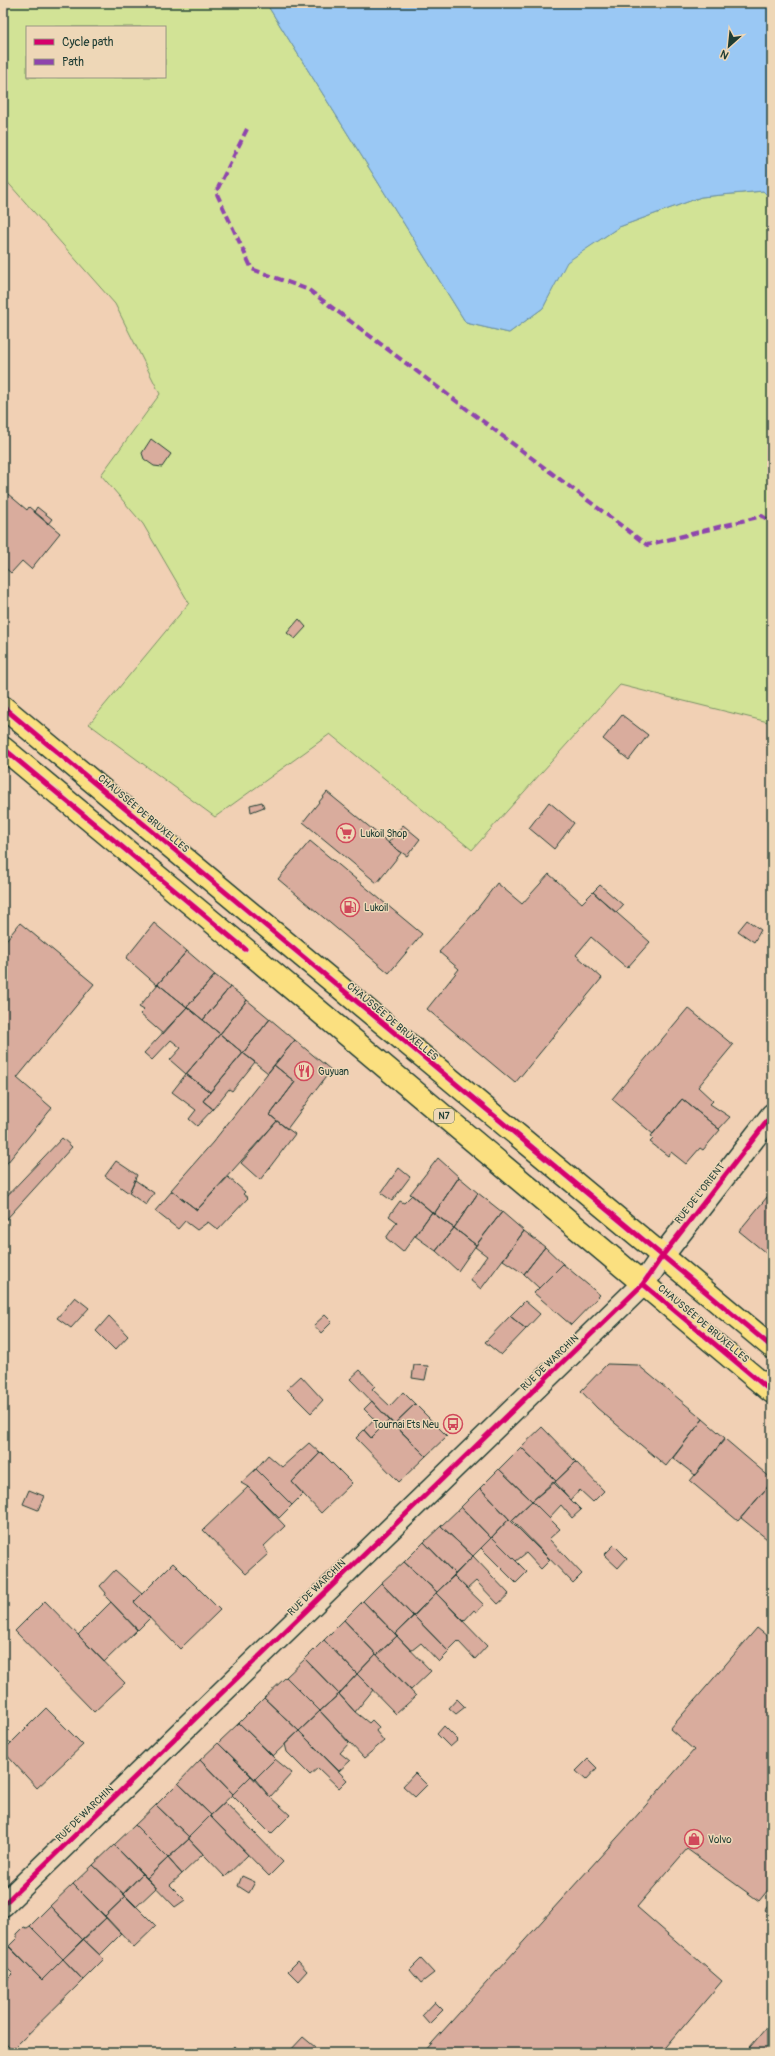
<svg xmlns="http://www.w3.org/2000/svg" width="775" height="2056" viewBox="0 0 775 2056" font-family="Pangolin,sans-serif">
  <style>
    .green { fill: #d2e396; stroke: #789065; fill-rule: evenodd }
    .water { fill: #9ac8f4; stroke: #6990a7 }
    .building { fill: #d9ac9d; stroke: #1f3d34 }
    .lines { fill: none; stroke-linecap: round; stroke-linejoin: round }
    .minor-casing { stroke: #1f3d34; stroke-width: 25 }
    .major-casing { stroke: #1f3d34; stroke-width: 25 }
    .minor { stroke: #eed7b7; stroke-width: 22 }
    .major { stroke: #fbe080; stroke-width: 22 }
    .quiet { stroke: #8e44ad; stroke-width: 4; stroke-dasharray: 8 4; stroke-linecap: butt }
    .cycleway-casing { stroke: #eed7b7; stroke-width: 8 }
    .cycleway { stroke: #d6006c; stroke-width: 5 }
    .labels { text-anchor: middle; stroke-width: 3; stroke-linejoin: round; paint-order: stroke }
    .shield { fill: #eed7b7; stroke: #5d6b5b; stroke-width: 1 }
    .shield-label { font-size: 9px; font-weight: bold; fill: #1f3d34 }
    .street-label { font-size: 10px; fill: #1f3d34; stroke: #eed7b7 }
    .poi-label { font-size: 10px; fill: #1f3d34; stroke: #eed7b7; text-anchor: start }
  </style>
  <rect width="100%" height="100%" fill="#f1d0b4"/>
  <filter id="ink" filterUnits="userSpaceOnUse"><feTurbulence type="fractalNoise" baseFrequency=".025" numOctaves="2"/><feDisplacementMap in="SourceGraphic" scale="8" xChannelSelector="R" yChannelSelector="G"/><feConvolveMatrix kernelMatrix="1 2 1 2 8 2 1 2 1" color-interpolation-filters="sRGB"/></filter>
  <g filter="url(#ink)">
    <!-- green -->
    <path class="green" d="M3 3H266L466 323 509 333 543 308 566 262 619 227 701 197 763 191 772 200V723L620 685 472 850 330 734 215 817 89 724 189 603 143 524 101 475 160 394 115 304 3 177ZM27 27H165V77H27Z"/>
    <!-- water -->
    <path class="water" d="M266 3H772V200L763 191 701 197 619 227 567 262 543 308 509 333 466 323Z"/>
    <!-- building -->
    <path class="building" d="M151 439 171 454 162 467 154 466 144 459 142 453Z
      M8 494 27 510 29 507 60 533 31 569 22 561 11 573 3 566V500Z
      M37 507 52 519 48 524 34 512Z
      M299 619 306 627 295 639 287 633Z
      M622 715 648 735 629 760 603 739Z
      M327 792 401 853 377 883 303 822Z
      M262 802 264 807 251 812 250 805Z
      M549 802 574 823 554 849 529 828Z
      M403 825 420 839 407 856 388 843Z
      M310 841 422 934 389 973 278 879Z
      M549 874 582 903 593 892 650 942 627 968 591 937 576 955 602 978 515 1083 427 1009 459 969 439 952 474 913 497 883 522 904Z
      M600 885 623 905 616 913 593 892Z
      M747 920 761 930 754 942 738 931Z
      M20 923 94 984 17 1078 52 1108 3 1168V944Z
      M154 923 187 951 157 985 126 958Z
      M187 951 215 975 187 1007 158 984Z
      M215 975 230 987 203 1020 187 1007Z
      M158 984 187 1007 163 1034 140 1014 144 1010 139 1007Z
      M230 987 247 1000 220 1034 203 1020Z
      M247 1000 270 1019 243 1053 220 1034Z
      M187 1007 220 1034 186 1074 170 1060 181 1048 171 1040 152 1060 144 1053Z
      M688 1008 733 1045 698 1087 713 1101 710 1104 730 1117 719 1129 682 1099 653 1134 612 1099Z
      M270 1019 295 1040 268 1073 243 1053Z
      M220 1034 243 1053 210 1092 186 1074Z
      M295 1040 331 1070 287 1129 270 1115 295 1082 274 1065Z
      M243 1053 255 1062 232 1091 229 1089 213 1109 203 1101Z
      M274 1065 295 1082 270 1115 277 1121 197 1210 171 1190 213 1142Z
      M186 1074 210 1092 203 1101 213 1109 197 1126 189 1119 196 1110 172 1092Z
      M682 1099 720 1130 703 1150 700 1148 686 1164 671 1152 668 1156 650 1142 654 1138 651 1136Z
      M277 1121 295 1134 260 1180 241 1163Z
      M62 1138 72 1147 3 1223V1200Z
      M438 1158 459 1177 434 1214 410 1194Z
      M116 1161 137 1175 129 1193 105 1176Z
      M399 1168 410 1177 392 1201 381 1193Z
      M228 1177 245 1192 243 1194 248 1198 218 1230 208 1222 197 1230 185 1221 178 1229 155 1211 172 1191 197 1210Z
      M459 1177 478 1193 454 1228 434 1214Z
      M135 1180 154 1193 146 1205 129 1193Z
      M772 1191V1258L739 1231Z
      M478 1193 502 1212 476 1245 454 1228Z
      M412 1195 432 1212 403 1252 386 1238 397 1222 389 1216 400 1201 404 1203Z
      M432 1212 454 1228 436 1251 415 1236Z
      M502 1212 524 1231 481 1289 470 1280 487 1256 475 1247Z
      M454 1228 476 1245 458 1271 436 1251Z
      M524 1231 545 1247 524 1274 503 1260Z
      M545 1247 563 1264 539 1288 524 1274Z
      M563 1264 600 1295 571 1325 534 1293Z
      M75 1297 89 1308 71 1328 57 1318Z
      M525 1301 540 1314 526 1329 510 1316Z
      M325 1315 332 1322 321 1333 314 1325Z
      M109 1316 128 1336 115 1350 96 1331Z
      M510 1316 526 1329 501 1355 485 1342Z
      M607 1364 638 1365 703 1419 666 1466 597 1408 581 1391Z
      M414 1365 428 1366 425 1380 412 1378Z
      M360 1370 375 1386 372 1389 390 1406 403 1392 415 1404 394 1424 350 1379Z
      M301 1376 323 1400 311 1413 287 1389Z
      M372 1401 389 1420 371 1438 364 1430 374 1419 364 1409Z
      M415 1404 447 1436 426 1456 394 1424Z
      M703 1419 725 1438 695 1475 673 1458Z
      M389 1420 426 1456 399 1482 356 1438 364 1430 371 1438Z
      M542 1427 576 1462 556 1481 521 1447Z
      M725 1439 772 1479V1482L738 1521 690 1481Z
      M309 1443 320 1453 292 1482 303 1494 292 1505 256 1469 268 1455 282 1467Z
      M521 1447 556 1481 532 1501 499 1469Z
      M321 1452 352 1483 321 1513 292 1482Z
      M576 1462 604 1491 593 1502 580 1490 571 1500 555 1482Z
      M256 1469 292 1505 279 1518 248 1487 241 1483Z
      M499 1469 532 1501 511 1521 480 1488Z
      M553 1482 581 1510 572 1518 561 1505 549 1518 532 1501Z
      M772 1482V1543L741 1518Z
      M248 1487 285 1526 264 1546 268 1554 246 1574 203 1530Z
      M480 1488 509 1519 491 1538 461 1507Z
      M29 1490 44 1496 38 1510 23 1504Z
      M532 1501 560 1529 549 1539 582 1574 573 1583 512 1520Z
      M461 1507 491 1538 473 1556 441 1526Z
      M509 1519 550 1560 541 1569 526 1553 516 1561 492 1537Z
      M441 1526 473 1556 455 1574 424 1542Z
      M492 1537 527 1572 516 1583 481 1548Z
      M424 1542 455 1574 437 1592 404 1562Z
      M614 1545 627 1558 618 1568 604 1555Z
      M473 1556 509 1594 498 1604 476 1581 467 1589 454 1576Z
      M404 1562 437 1592 413 1616 381 1583Z
      M173 1563 220 1610 180 1649 134 1602Z
      M115 1570 142 1594 134 1602 150 1618 138 1630 105 1596 106 1593 100 1586Z
      M454 1576 484 1605 476 1612 474 1610 464 1621 436 1593Z
      M381 1583 413 1616 395 1634 363 1601Z
      M436 1593 487 1646 475 1659 458 1641 448 1651 414 1616Z
      M45 1601 125 1683 94 1712 15 1631Z
      M363 1601 397 1636 377 1655 344 1620Z
      M111 1602 137 1630 104 1662 78 1635Z
      M414 1616 449 1652 439 1662 421 1643 411 1651 395 1634Z
      M344 1620 376 1654 357 1674 324 1640Z
      M757 1628 772 1640V1885L759 1901 687 1849 637 1907 722 1981 661 2053H423L626 1828 694 1750 670 1729Z
      M397 1636 431 1671 411 1690 377 1655Z
      M324 1640 357 1674 339 1694 305 1659Z
      M376 1654 416 1696 396 1714 357 1674Z
      M305 1659 339 1694 320 1711 286 1677Z
      M357 1674 373 1690 355 1712 339 1694Z
      M286 1677 320 1711 299 1731 264 1698Z
      M339 1694 355 1712 369 1723 372 1720 379 1727 376 1731 384 1741 364 1758 320 1711Z
      M264 1698 299 1731 273 1756 239 1723Z
      M457 1699 465 1707 456 1714 449 1708Z
      M46 1708 83 1745 37 1788 3 1751Z
      M320 1711 349 1743 340 1753 350 1761 339 1771 299 1731Z
      M239 1723 275 1759 255 1779 218 1743Z
      M444 1726 458 1740 450 1747 437 1734Z
      M299 1731 347 1780 339 1788 318 1768 310 1775 287 1752 285 1744Z
      M218 1743 251 1776 233 1794 200 1760Z
      M275 1759 292 1773 270 1797 255 1779Z
      M588 1759 597 1768 586 1780 576 1771Z
      M200 1760 233 1794 211 1815 178 1783Z
      M415 1773 427 1785 415 1797 403 1786Z
      M251 1776 270 1797 290 1815 271 1834 232 1795Z
      M178 1783 211 1815 189 1837 156 1805Z
      M225 1802 283 1862 269 1876 210 1816Z
      M156 1805 189 1837V1839L168 1858 135 1825Z
      M210 1816 248 1855 225 1877 189 1839V1837Z
      M135 1825 168 1858 147 1878 114 1845Z
      M189 1839 203 1854 182 1874 168 1858Z
      M114 1845 142 1874 123 1894 93 1865Z
      M168 1858 182 1874 170 1885 185 1900 175 1907 147 1878Z
      M93 1865 126 1896 105 1916 73 1884Z
      M142 1874 156 1888 136 1907 123 1894Z
      M242 1876 255 1882 249 1893 238 1886Z
      M73 1884 106 1918 83 1940 50 1906Z
      M126 1896 156 1926 134 1947 105 1916Z
      M772 1900V1918L764 1910Z
      M50 1906 83 1940 63 1959 30 1926Z
      M106 1918 121 1934 100 1955 83 1939Z
      M30 1926 63 1959 42 1980 9 1946 17 1938V1934L24 1927 27 1928Z
      M83 1939 104 1959 83 1980 63 1959Z
      M9 1947 42 1980 63 1959 83 1980 12 2050 3 2041V1984L13 1974 3 1964V1953Z
      M421 1959 434 1973 421 1983 410 1970Z
      M298 1961 307 1971 298 1981 288 1971Z
      M435 2002 443 2010 429 2024 422 2016Z
      M772 2021V2053H745Z
      M303 2037 315 2047 310 2053H288Z
      M234 2046 240 2053H227Z"/>
    <g class="lines">
      <defs>
        <path id="minor" d="M3 1905 643 1284 663 1255 772 1115"/>
        <path id="major" d="M3 707 772 1347
          M3 748 245 949 772 1392"/>
      </defs>
      <!-- minor casing -->
      <use href="#minor" class="minor-casing"/>
      <!-- major casing -->
      <use href="#major" class="major-casing"/>
      <!-- minor -->
      <use href="#minor" class="minor"/>
      <!-- major -->
      <use href="#major" class="major"/>
      <!-- quiet -->
      <path class="quiet" d="M247 129 216 192 252 269 309 290 647 545 762 516 772 522"/>
      <defs>
        <path id="cycleway" d="M3 707 772 1347
          M3 748 245 949
          M643 1284 772 1392
          M3 1905 643 1284 663 1255 772 1115"/>
      </defs>
      <!-- cycleway casing -->
      <use href="#cycleway" class="cycleway-casing"/>
      <!-- cycleway -->
      <use href="#cycleway" class="cycleway"/>
    </g>
  </g>
  <!-- icons -->
  <defs>
    <symbol id="supermarket-ring" viewBox="-11 -11 22 22"><circle r="9.5" fill="#eed7b7" stroke="#d1495b" stroke-width="1.5"/><path d="M-6-5.5h2.5l.6 2H6L4.5 2H-2.5L-4.4-4H-6ZM-1.5 3.2a1.3 1.3 0 1 0 .1 0ZM3 3.2a1.3 1.3 0 1 0 .1 0Z" fill="#d1495b"/></symbol>
    <symbol id="fuel-ring" viewBox="-11 -11 22 22"><circle r="9.5" fill="#eed7b7" stroke="#d1495b" stroke-width="1.5"/><path d="M-5.5-6h7V0h2V4h1.3V-2.5L3-4.5l.8-.8L6-3V5H2.5V1h-1V6h-7ZM-4.2-4.7v3.2H.2V-4.7Z" fill="#d1495b"/></symbol>
    <symbol id="restaurant-ring" viewBox="-11 -11 22 22"><circle r="9.5" fill="#eed7b7" stroke="#d1495b" stroke-width="1.5"/><path d="M-5-6h1v4h1v-4h1v4h1v-4h1v5L-1.5 .5V6h-2V.5L-5-1ZM5-6V6H3V1.5H1.5Q1.5-4 5-6Z" fill="#d1495b"/></symbol>
    <symbol id="bus-ring" viewBox="-11 -11 22 22"><circle r="9.5" fill="#eed7b7" stroke="#d1495b" stroke-width="1.5"/><path d="M-5-6H5V4H4V6H2V4H-2V6H-4V4H-5ZM-3.5-4V0h7V-4ZM-3.5 1.2v1.5H-2V1.2ZM2 1.2v1.5H3.5V1.2Z" fill="#d1495b"/></symbol>
    <symbol id="shop-ring" viewBox="-11 -11 22 22"><circle r="9.5" fill="#eed7b7" stroke="#d1495b" stroke-width="1.5"/><path d="M-5-2.5h2.3a2.7 3.5 0 0 1 5.4 0H5L5.5 6h-11ZM-1.5-2.5h3a1.5 2.3 0 0 0-3 0Z" fill="#d1495b"/></symbol>
  </defs>
  <g fill-rule="evenodd">
    <use href="#supermarket-ring" x="335" y="822" width="22" height="22"/>
    <use href="#fuel-ring" x="339" y="896" width="22" height="22"/>
    <use href="#restaurant-ring" x="293" y="1060" width="22" height="22"/>
    <use href="#bus-ring" x="442" y="1413" width="22" height="22"/>
    <use href="#shop-ring" x="683" y="1828" width="22" height="22"/>
  </g>
  <g class="labels">
    <!-- shield labels -->
    <rect class="shield" x="434" y="1109" width="20" height="14" rx="3"/>
    <g class="shield-label">
      <text x="444" y="1119">N7</text>
    </g>
    <!-- street labels -->
    <g class="street-label">
      <text transform="translate(144 813) rotate(40)" y="4">CHAUSSÉE DE BRUXELLES</text>
      <text transform="translate(393 1021) rotate(40)" y="4">CHAUSSÉE DE BRUXELLES</text>
      <text transform="translate(699 1193) rotate(-52)" y="4">RUE DE L'ORIENT</text>
      <text transform="translate(704 1323) rotate(40)" y="4">CHAUSSÉE DE BRUXELLES</text>
      <text transform="translate(549 1362) rotate(-44)" y="4">RUE DE WARCHIN</text>
      <text transform="translate(316 1587) rotate(-44)" y="4">RUE DE WARCHIN</text>
      <text transform="translate(84 1813) rotate(-44)" y="4">RUE DE WARCHIN</text>
    </g>
    <!-- poi labels -->
    <g class="poi-label">
      <text x="360" y="837">Lukoil Shop</text>
      <text x="364" y="911">Lukoil</text>
      <text x="318" y="1075">Guyuan</text>
      <text x="439" y="1428" text-anchor="end">Tournai Ets Neu</text>
      <text x="708" y="1843">Volvo</text>
    </g>
  </g>
  <!-- margin -->
  <rect width="775" height="2056" fill="none" stroke="#eed7b7" stroke-width="16"/>
  <rect x="8" y="8" width="759" height="2040" fill="none" stroke="#1f3d34" stroke-width="1.5" filter="url(#ink)"/>
  <!-- legend -->
  <rect x="26" y="26" width="140" height="52" fill="#eed7b7" stroke="#9b9983"/>
  <rect x="34" y="39" width="20" height="6" fill="#d6006c" stroke="#9b9983"/>
  <text x="62" y="46" font-size="12" fill="#1f3d34">Cycle path</text>
  <rect x="34" y="59" width="20" height="6" fill="#8e44ad" stroke="#9b9983"/>
  <text x="62" y="66" font-size="12" fill="#1f3d34">Path</text>
  <!-- north arrow -->
  <g transform="translate(729 46) rotate(207)" stroke="#eed7b7" stroke-width="3" paint-order="stroke">
  <path d="M0-3L7 15L0 10L-7 15Z" fill="#1f3d34"/>
  <text y="-6" font-size="11" font-weight="bold" text-anchor="middle" fill="#1f3d34">N</text>
  </g>
</svg>
